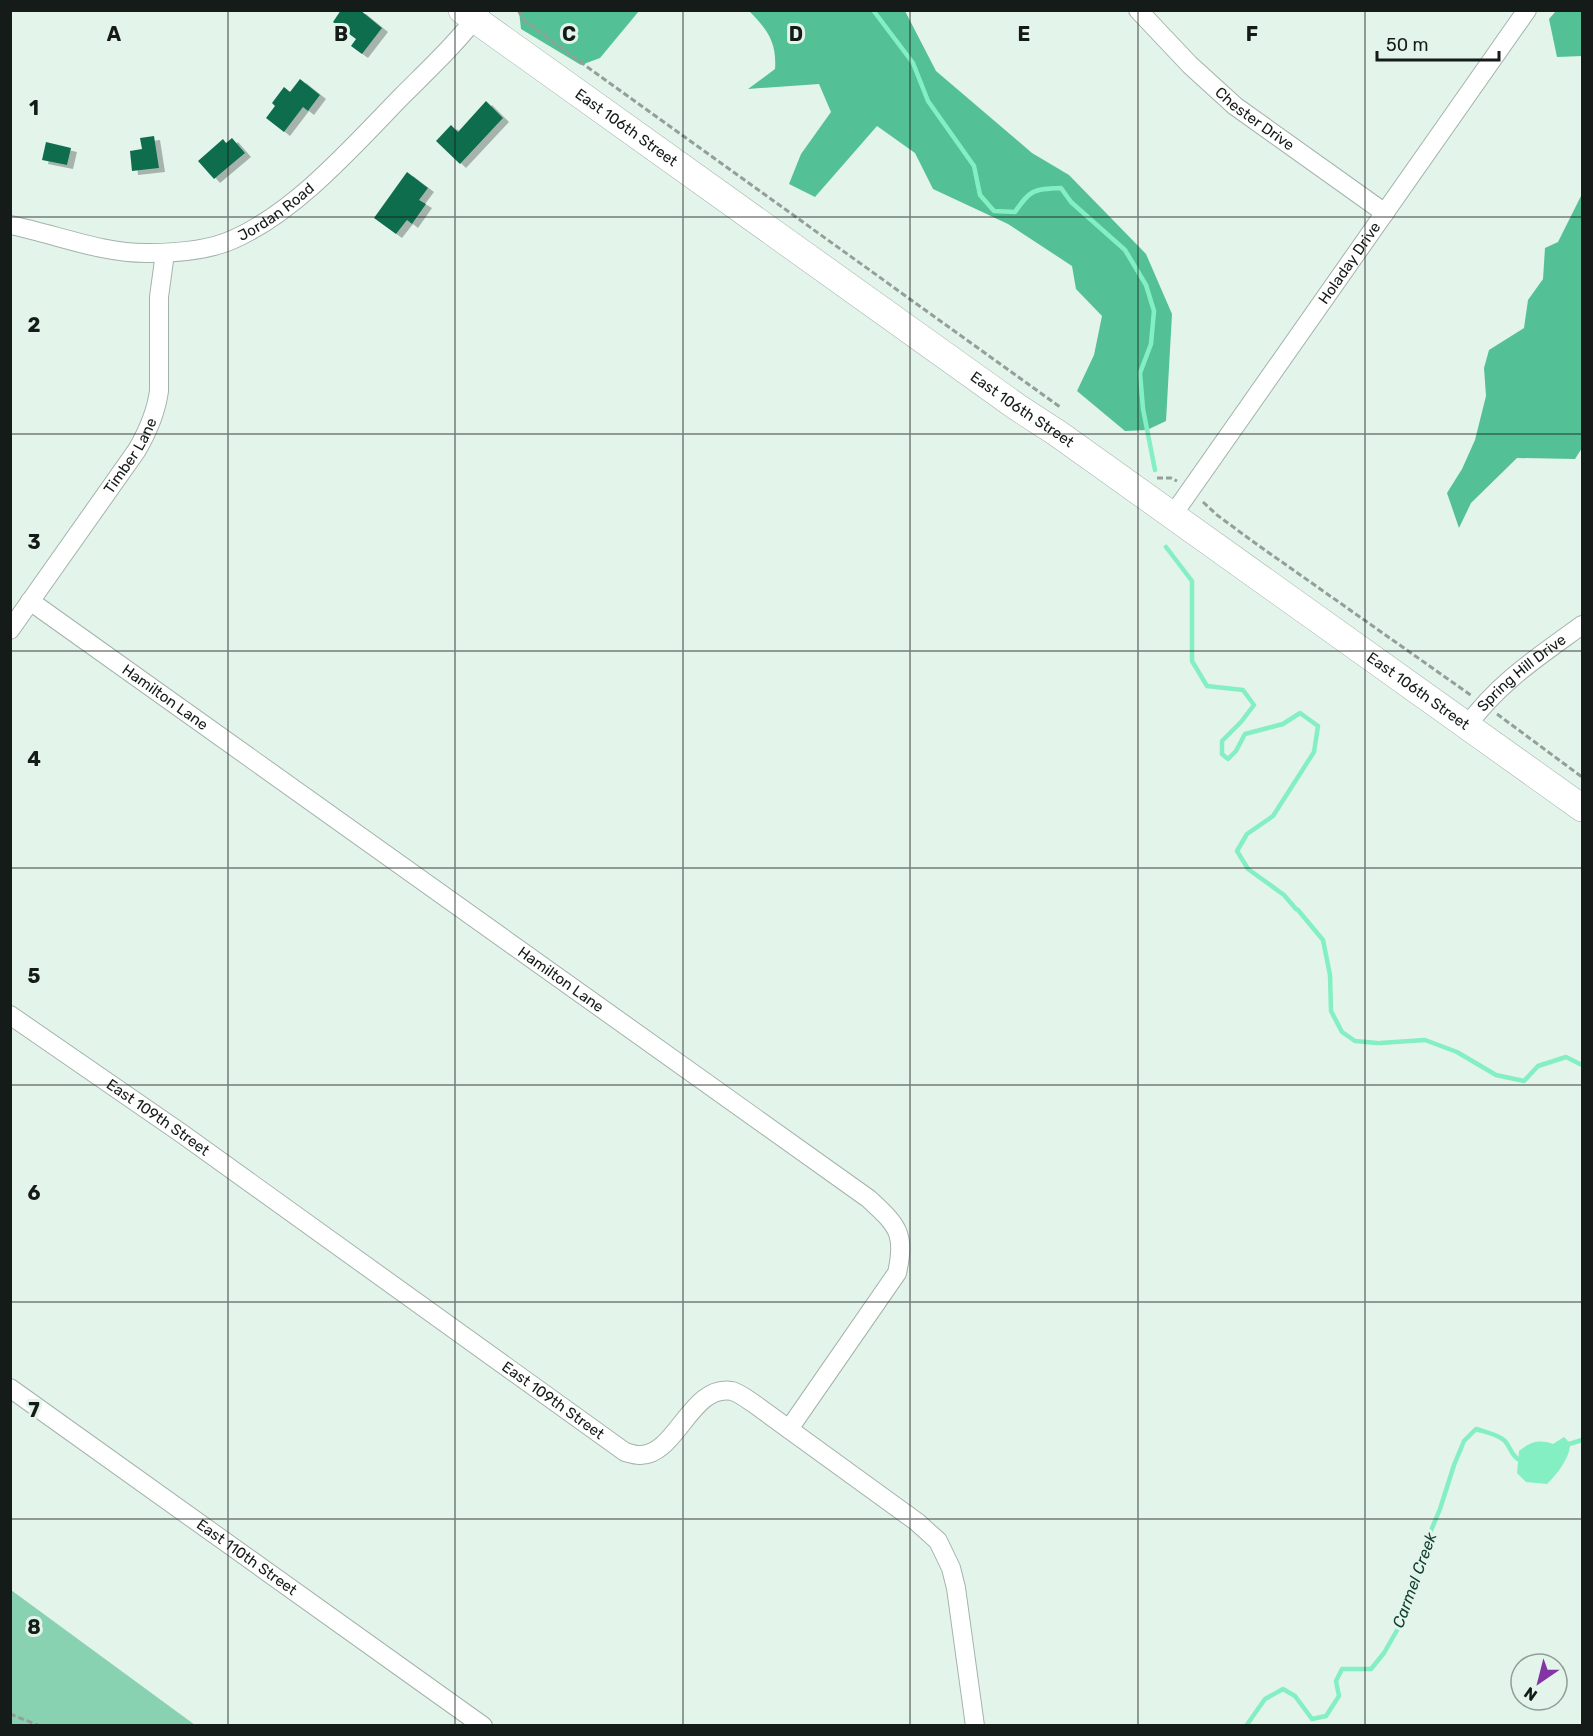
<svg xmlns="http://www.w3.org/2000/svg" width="1593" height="1736" viewBox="0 0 1593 1736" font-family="Rubik,sans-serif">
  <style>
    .green { fill: #88d2b1 }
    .forest { fill: #54c096 }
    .water { fill: #84efc2 }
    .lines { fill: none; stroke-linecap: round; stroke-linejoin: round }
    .stream { stroke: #84efc2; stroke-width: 4.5 }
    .building { fill: #116d4e; filter: url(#shadow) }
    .street-casing { stroke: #a3b3ab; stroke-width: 20 }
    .secondary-casing { stroke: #a3b3ab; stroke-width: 28 }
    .path { stroke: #93a099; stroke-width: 3; stroke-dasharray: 6 3; stroke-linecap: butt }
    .street { stroke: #fff; stroke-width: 18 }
    .secondary { stroke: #fff; stroke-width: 27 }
    .grid { fill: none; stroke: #151b18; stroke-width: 1.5; stroke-opacity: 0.55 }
    .labels { text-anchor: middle; stroke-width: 6; stroke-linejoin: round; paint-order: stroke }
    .street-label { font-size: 15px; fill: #151b18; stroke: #e3f4eb }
    .water-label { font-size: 16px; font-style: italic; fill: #11402e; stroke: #e3f4eb }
    .grid-label { font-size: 20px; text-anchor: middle; font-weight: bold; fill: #151b18; stroke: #e3f4eb; stroke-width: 6; stroke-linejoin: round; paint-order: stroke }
  </style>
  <defs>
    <filter id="shadow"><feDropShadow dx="6" dy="4" stdDeviation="0" flood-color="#0004"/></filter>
  </defs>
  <rect width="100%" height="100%" fill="#e3f4eb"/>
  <!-- green -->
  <path class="green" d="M11 1590 195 1725H11Z"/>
  <!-- forest -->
  <path class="forest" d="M519 11V10L639 11 600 58 581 65 521 29Z
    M749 11H905L936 71 1032 153 1069 175 1146 254 1172 314 1166 421 1147 430 1125 431 1077 391 1094 355 1102 316 1076 289 1072 266 1008 224 933 189 915 153 877 126 815 197 789 184 801 154 831 112 819 84 748 89 775 69C777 42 767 29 749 11Z
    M1556 11H1582V56L1557 57 1549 19Z
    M1582 194V448L1575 459 1517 458 1471 503 1459 528 1447 493 1462 469 1475 440 1486 396 1484 368 1489 350 1524 328 1528 300 1543 279 1545 248 1558 242Z"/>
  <!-- water -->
  <path class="water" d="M1564 1437 1570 1443C1571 1456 1557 1475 1547 1484L1526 1482 1517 1473 1519 1451C1530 1442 1538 1439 1553 1444Z"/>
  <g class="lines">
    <!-- stream -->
    <path class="stream" d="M873 10 913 63 928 101 974 166 980 195 994 211 1015 212C1030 190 1033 189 1061 188L1071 202 1125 250 1146 285 1154 311 1151 344 1140 373 1143 409 1155 470
      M1166 547 1192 581V661L1207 686 1243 690 1254 705 1241 722 1222 741V754L1228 759 1236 751 1245 734 1283 724 1300 713 1318 726 1314 752 1273 816 1247 834 1237 851 1248 869 1284 895 1296 909
      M1298 910 1323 940 1330 975 1331 1011 1342 1032 1355 1041 1377 1043
      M1380 1043 1425 1040 1457 1052 1496 1075 1524 1081 1538 1066 1566 1057 1582 1065
      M1566 1445 1582 1440
      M1246 1726 1265 1699 1283 1689 1295 1696 1312 1719 1326 1716 1339 1696 1336 1681 1342 1669H1371L1384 1653 1404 1618 1425 1545 1440 1509 1454 1465 1464 1441 1476 1429C1485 1432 1498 1434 1505 1441 1511 1448 1511 1456 1521 1461"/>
  </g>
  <!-- building -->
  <path class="building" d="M341 10H360L382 28 362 54 351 46 356 39 333 22Z
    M300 79 320 95 308 111 303 107 284 132 266 118 275 106 272 103 284 87 290 92Z
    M486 101 503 118 460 164 436 141 451 125 458 132Z
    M154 136 159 168 132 171 130 151 142 149 140 138Z
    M232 138 245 153 214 179 198 161 223 139 226 143Z
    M46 142 71 148 67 165 42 160Z
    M407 172 428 188 419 200 426 204 412 224 407 220 396 234 374 218Z"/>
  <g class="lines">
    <defs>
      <g id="street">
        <path id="s1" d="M1138 10 1190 65 1235 106 1385 213"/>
        <path id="s2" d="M10 225C56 234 102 254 149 253 176 253 208 251 234 239 297 211 354 145 403 95 429 69 458 42 480 12"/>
        <path id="s3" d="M1172 516 1527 10"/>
        <path id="s4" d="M30 601 869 1199C897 1225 906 1233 897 1273L789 1429"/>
        <path id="s5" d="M10 630 137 450C148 431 156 413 159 391V297L165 253"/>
        <path id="s6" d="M1466 727C1499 682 1538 657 1582 625"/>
        <path id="s7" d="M10 1015 181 1133 625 1452C629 1453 635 1455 639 1455 676 1457 691 1383 732 1391 739 1393 747 1399 753 1403L917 1522 938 1541 951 1568 956 1588 975 1726"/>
        <path id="s8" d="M10 1388 483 1726"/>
      </g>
      <g id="secondary">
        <path id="s9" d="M462 10 1017 407 1057 433 1582 808"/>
      </g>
    </defs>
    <!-- street casing -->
    <use href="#street" class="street-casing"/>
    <!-- secondary casing -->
    <use href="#secondary" class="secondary-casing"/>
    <!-- path -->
    <path class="path" d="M518 10 524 20 586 66 1060 407
      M1157 478H1171L1177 481
      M1203 502 1217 515 1255 543 1472 696
      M1497 714 1582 777
      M10 1714 40 1726"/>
    <!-- street -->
    <use href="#street" class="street"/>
    <!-- secondary -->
    <use href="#secondary" class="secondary"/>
  </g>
  <!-- grid -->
  <path class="grid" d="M228 10V1726M455 10V1726M683 10V1726M910 10V1726M1138 10V1726M1365 10V1726M10 217H1582M10 434H1582M10 651H1582M10 868H1582M10 1085H1582M10 1302H1582M10 1519H1582"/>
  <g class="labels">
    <!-- street labels -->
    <g class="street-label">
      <text dy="5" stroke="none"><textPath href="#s1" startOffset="160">Chester Drive</textPath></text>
      <text dy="5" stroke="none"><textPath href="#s9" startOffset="202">East 106th Street</textPath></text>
      <text dy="5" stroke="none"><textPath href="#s2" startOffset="279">Jordan Road</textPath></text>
      <text dy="5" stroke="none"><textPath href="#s3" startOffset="309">Holaday Drive</textPath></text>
      <text dy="5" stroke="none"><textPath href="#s9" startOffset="688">East 106th Street</textPath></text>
      <text dy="5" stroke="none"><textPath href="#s5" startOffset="212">Timber Lane</textPath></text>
      <text dy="5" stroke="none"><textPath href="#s6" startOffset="78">Spring Hill Drive</textPath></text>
      <text dy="5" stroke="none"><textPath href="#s9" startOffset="1174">East 106th Street</textPath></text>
      <text dy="5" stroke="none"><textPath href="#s4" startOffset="166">Hamilton Lane</textPath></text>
      <text dy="5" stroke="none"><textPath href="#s4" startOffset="652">Hamilton Lane</textPath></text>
      <text dy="5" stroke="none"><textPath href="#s7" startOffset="180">East 109th Street</textPath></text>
      <text dy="5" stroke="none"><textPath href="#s7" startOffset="666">East 109th Street</textPath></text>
      <text dy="5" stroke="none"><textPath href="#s8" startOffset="291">East 110th Street</textPath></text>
    </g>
    <!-- water labels -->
    <g class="water-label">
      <text transform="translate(1414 1580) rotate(-70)" y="6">Carmel Creek</text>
    </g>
  </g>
  <g class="grid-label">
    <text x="114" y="41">A</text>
    <text x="341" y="41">B</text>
    <text x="569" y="41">C</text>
    <text x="796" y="41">D</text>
    <text x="1024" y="41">E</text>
    <text x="1252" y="41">F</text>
    <text x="34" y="115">1</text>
    <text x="34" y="332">2</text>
    <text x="34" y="549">3</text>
    <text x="34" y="766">4</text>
    <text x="34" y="983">5</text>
    <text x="34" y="1200">6</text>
    <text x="34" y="1417">7</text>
    <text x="34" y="1634">8</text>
  </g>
  <!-- border -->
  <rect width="1593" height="1736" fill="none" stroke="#151b18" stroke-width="24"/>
  <!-- north arrow -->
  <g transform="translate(1539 1682) rotate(215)"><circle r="28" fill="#e3f4eb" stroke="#919d97" stroke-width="1.5"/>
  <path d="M0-4.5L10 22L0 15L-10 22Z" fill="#8435a4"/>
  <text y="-9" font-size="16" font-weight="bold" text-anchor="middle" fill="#151b18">N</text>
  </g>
  <!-- scale -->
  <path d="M1377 51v9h122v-9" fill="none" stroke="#151b18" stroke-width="3"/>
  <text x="1386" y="51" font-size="18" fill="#151b18" stroke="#e3f4eb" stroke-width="4.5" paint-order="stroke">50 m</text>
</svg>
